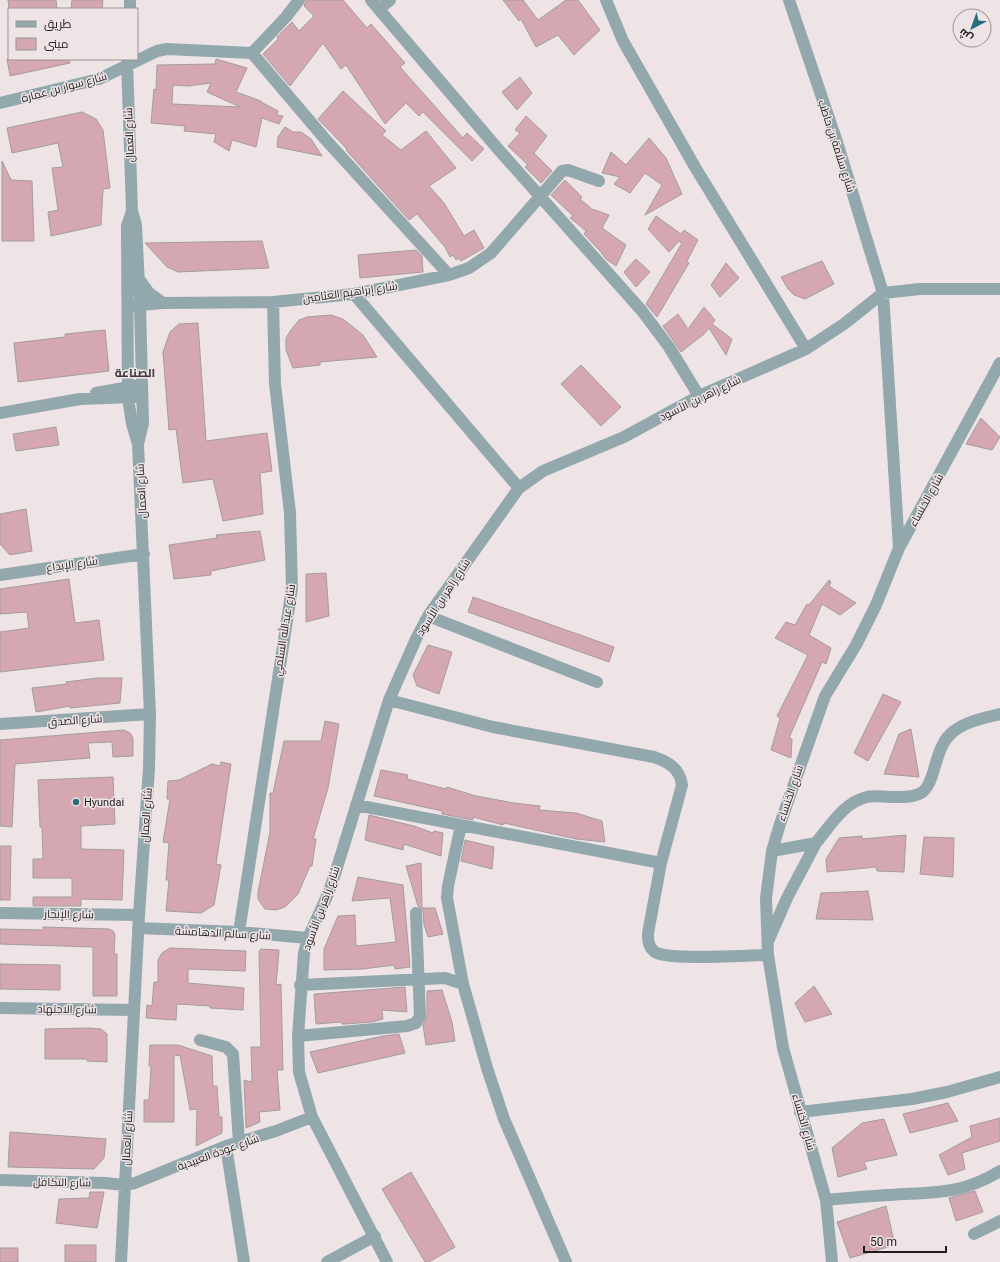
<svg xmlns="http://www.w3.org/2000/svg" width="1000" height="1262" viewBox="0 0 1000 1262" font-family="Roboto,Cairo,sans-serif">
  <style>
    .building { fill: #d4a7b1; stroke: #a59c9e; fill-rule: evenodd }
    .lines { fill: none; stroke-linecap: round; stroke-linejoin: round }
    .minor { stroke: #93a8ad; stroke-width: 12 }
    .poi-dot { fill: #296e7e; stroke: #eee4e6; stroke-width: 1.5 }
    .labels { text-anchor: middle; stroke-width: 3; stroke-linejoin: round; paint-order: stroke }
    .street-label { font-size: 11px; fill: #1e1b1c; stroke: #eee4e6 }
    .poi-label { font-size: 11px; fill: #1e1b1c; stroke: #eee4e6; text-anchor: start }
    .neighbourhood-label { font-size: 12px; font-weight: bold; fill: #40383a; stroke: #eee4e6 }
  </style>
  <rect width="100%" height="100%" fill="#eee4e6"/>
  <!-- building -->
  <path class="building" d="M8 0H56L57 9H9Z
    M72 0H103L102 9H71Z
    M306 0H343L367 28 371 24 405 63 400 67 463 138 467 133 484 149 472 161 423 112 419 116 406 103 385 124 346 65 341 69 323 43 290 86 263 54 278 39 277 37 292 22 299 31 314 16 304 6Z
    M503 0H523L538 20 566 0H578L600 30 574 55 558 35 536 47 521 19 519 21Z
    M7 59H69L70 63 10 76Z
    M216 59 247 68 236 92 261 101V102L278 111 277 115 283 116 279 124 262 118 256 147 232 140 229 151 214 142 216 134 184 131 185 126 151 123 154 89 156 90 157 65 215 64ZM211 83 207 92 240 107 172 104 173 85 188 86Z
    M520 77 532 93 517 110 502 92Z
    M343 91 386 131 382 135 401 150 426 131 456 168 429 186 444 203 464 236 474 230 484 248 461 261 459 258 456 260 453 255 450 257 445 247 417 214 409 220 346 150 347 149 318 119Z
    M82 112 96 119 103 130 110 188 103 189 101 225 51 236 48 212 58 210 52 168 63 167 58 143 12 153 7 128Z
    M526 116 547 136 534 153 552 171 541 183 525 167 528 165 508 146 520 133 515 130Z
    M285 127 293 132H301L311 139 322 156 277 147 278 137Z
    M649 138 666 158 682 194 645 215 662 185 645 173 630 193 614 184 620 177 602 173 611 152 626 165Z
    M2 161 11 180 32 181 34 241H2Z
    M565 180 582 197 580 199 592 209 609 215 602 228 626 245 616 266 606 259 600 251 584 234 586 231 570 218 573 216 551 195Z
    M656 216 681 234 684 230 698 240 687 261 689 263 657 317 646 304 682 243 679 241 669 252 648 229Z
    M262 241 269 268 178 272 167 267 145 243Z
    M416 250 422 256 423 272 360 278 358 255Z
    M636 259 650 272 636 287 624 272Z
    M822 261 834 284 805 299 794 295 788 289 781 277Z
    M726 263 739 278 720 297 711 285Z
    M704 307 715 320 712 324 732 339 726 355 709 328 704 334 681 352 663 326 678 314 688 329Z
    M331 315 343 319 363 335 377 357 320 362V365L293 368 286 350V338L291 330 299 320 307 317Z
    M198 323 206 441 267 433 272 471 260 473 263 514 223 521 213 479 183 483 176 429 169 430 163 352 170 332 179 324Z
    M105 330 109 371 18 382 14 343 65 337V334Z
    M581 365 621 407 601 426 561 384Z
    M981 418 1000 437 992 450 966 444Z
    M56 427 59 445 16 451 13 434Z
    M26 509 32 551 10 555 0 544V514Z
    M260 531 265 560 211 571V575L174 579 169 545 217 538 216 535Z
    M326 573 329 616 306 622V574Z
    M69 579 75 623 99 620 104 660 0 672V632L29 628 27 612 0 614V589Z
    M829 580 831 582 829 586 856 603 840 615 822 604 809 635 831 648 826 664 822 662 789 738 792 739 791 758 771 750 780 718 777 716 808 655 775 638 786 622 795 625 807 604 809 605Z
    M473 597 614 647 609 662 468 612Z
    M428 645 452 652 439 694 417 686 413 675Z
    M97 678H122L120 703 70 708V706L36 712 32 688 67 684 66 682Z
    M883 694 901 702 868 761 854 753Z
    M325 721 339 724 328 788 313 839H316L312 866H310L298 894 285 907 276 910 265 909 258 899V892L270 832V793H273L284 741H321Z
    M911 729 919 777 884 774 899 734Z
    M124 730 130 733 133 738V756L113 757 112 742 88 743 90 758 15 764 12 827 0 826V740Z
    M221 762 231 764 216 864 221 865 214 905 201 913 166 911 169 880H166L169 843 163 842 170 799H167L168 781 179 780 212 764 220 766Z
    M381 770 408 775 407 779 446 789 447 787 476 796 514 803 540 806 539 810 576 813 602 821 605 842 576 839 504 823 503 825 473 817V820L442 814V811L374 796Z
    M113 777 115 824 81 826V849L124 850 122 900 81 899V906H33V897H72V878H33V859H43L42 827H40L38 780Z
    M369 815 414 826 433 833 434 831 443 833 441 856 404 844 403 850 365 840Z
    M906 835 904 872 877 871 876 867 827 872 826 859 839 838 862 836V839Z
    M924 837 954 838 953 877 920 874Z
    M465 840 494 847 492 869 461 861Z
    M0 846H11L10 900H0Z
    M421 863 422 908H435L443 934 428 937 424 925 423 912 418 906 406 866Z
    M358 877 403 885 410 967 395 969 394 965 363 969 324 970V949L338 916 355 915 356 946 396 942 390 898 352 901Z
    M868 891 873 920 816 919 821 893Z
    M43 927 109 929 113 931 115 935 114 954H117V996H93V947L0 944V929L43 930Z
    M170 948 246 951 245 971 188 969V983L244 988 243 1010 210 1008V1006L177 1004 176 1020 146 1018 147 1005 152 1006 154 982H158V960L162 953Z
    M261 949 279 950 276 985 281 984 283 1070H277L280 1110 259 1112 260 1122 246 1128 244 1080 252 1082 251 1047H261L259 951Z
    M0 964 60 965V990L0 989Z
    M814 986 832 1014 805 1022 795 1003Z
    M405 987 407 1012 382 1010 383 1019 372 1022 345 1024H342L341 1022 316 1024 314 994Z
    M442 990 452 1022 455 1041 426 1045 423 1025 427 1016V991Z
    M88 1028 101 1029 107 1034V1062L87 1061V1059H45V1029Z
    M399 1034 405 1053 318 1073 310 1052 383 1036Z
    M150 1045H178L212 1056 213 1086H217L219 1117H222V1133L196 1146 197 1109 190 1110 180 1055 174 1056V1122H144V1100H149L151 1066H149Z
    M948 1103 958 1121 910 1133 903 1114Z
    M1000 1118V1141L962 1153 965 1169 948 1175 939 1155 972 1137 970 1126Z
    M884 1119 897 1155 864 1162 867 1169 838 1177 832 1148 862 1123Z
    M10 1132 106 1139 104 1158 94 1169 8 1167Z
    M411 1172 455 1247 429 1262H425L382 1189Z
    M975 1191 983 1212 956 1221 949 1198Z
    M90 1192H104L97 1228 56 1223 59 1199 89 1198Z
    M886 1206 895 1245 850 1258 837 1222Z
    M65 1245H96V1262H65Z
    M0 1248H18V1262H0Z"/>
  <g class="lines">
    <!-- minor -->
    <path class="minor" d="M371 0 498 149 642 311 669 347 699 396
      M606 0 623 41 695 167 806 349
      M789 0 837 142 883 293 899 548
      M130 9V0
      M379 9 390 0
      M252 53 286 17 299 0
      M127 60 132 211 136 225 140 304 143 423 138 444
      M0 103 99 79 157 51 167 49 252 53 325 139 449 275
      M139 279 149 293 163 303
      M354 294 519 488
      M128 306 163 303 273 302 354 294 449 275 469 268 491 253 562 171 568 170 599 181
      M96 393 135 386
      M0 413 80 399 135 397
      M0 575 144 554
      M428 616 597 682
      M389 700 493 727 654 757C669 762 680 769 682 785L661 863
      M0 724 150 714
      M356 805 661 863 648 933C648 940 648 947 655 952 668 961 748 955 768 955
      M461 825 448 886 447 898 463 984 487 1068 504 1119 566 1262
      M772 851 816 843C830 826 844 802 867 797 874 795 883 797 891 797 900 797 912 798 921 793 937 783 933 746 954 731 967 721 985 718 1000 714
      M0 913 139 915
      M138 928 239 932 308 938
      M239 932 292 588 290 513 275 384 273 302
      M769 939 787 898 816 843
      M300 985 445 978 463 984
      M0 1008 134 1010
      M298 1036 407 1026 416 1023 420 1016 416 913
      M200 1040 226 1047 233 1054 239 1142
      M800 1112 912 1099 947 1092 1000 1077
      M226 1146 244 1262
      M0 1180 105 1183 124 1185 135 1183 226 1146 276 1131 312 1117
      M826 1200C847 1198 869 1196 890 1195 933 1192 961 1195 1000 1171
      M974 1234 1000 1221
      M121 1262 139 915 149 768 150 714 138 444 132 424 128 398 127 234V226L132 211
      M327 1262 375 1236
      M387 1262 312 1117 299 1072 298 1036 304 953 308 938 328 894 335 874 389 700 416 639 428 616 519 488 543 471 624 437 699 396 806 349 844 324 883 293 920 289H1000
      M832 1262 826 1200 783 1048 768 955 766 898 772 851 780 824 825 696 856 645 876 605 899 548 1000 363"/>
  </g>
  <!-- markers -->
  <circle class="poi-dot" cx="76" cy="802" r="4"/>
  <g class="labels">
    <!-- street labels -->
    <g class="street-label">
      <text transform="translate(64 87) rotate(-15)" y="4">شارع سوار بن عمارة</text>
      <text transform="translate(129 135) rotate(-92)" y="4">شارع العمال</text>
      <text transform="translate(837 146) rotate(72)" y="4">شارع سلامة بن حاطب</text>
      <text transform="translate(350 292) rotate(-8)" y="4">شارع إبراهيم العثامين</text>
      <text transform="translate(700 398) rotate(-26)" y="4">شارع زاهر بن الأسود</text>
      <text transform="translate(141 491) rotate(-93)" y="4">شارع العمال</text>
      <text transform="translate(926 500) rotate(-61)" y="4">شارع الخنساء</text>
      <text transform="translate(72 564) rotate(-8)" y="4">شارع الإبداع</text>
      <text transform="translate(443 597) rotate(-57)" y="4">شارع زاهر بن الأسود</text>
      <text transform="translate(284 630) rotate(-81)" y="4">شارع عبدالله السلمي</text>
      <text transform="translate(75 720) rotate(-4)" y="4">شارع الصدق</text>
      <text transform="translate(790 793) rotate(-71)" y="4">شارع الخنساء</text>
      <text transform="translate(146 815) rotate(-86)" y="4">شارع العمال</text>
      <text transform="translate(321 908) rotate(-70)" y="4">شارع زاهر بن الأسود</text>
      <text transform="translate(69 914) rotate(1)" y="4">شارع الإنجاز</text>
      <text transform="translate(223 933) rotate(3)" y="4">شارع سالم الدهامشة</text>
      <text transform="translate(67 1009) rotate(1)" y="4">شارع الاجتهاد</text>
      <text transform="translate(804 1122) rotate(74)" y="4">شارع الخنساء</text>
      <text transform="translate(127 1138) rotate(-87)" y="4">شارع العمال</text>
      <text transform="translate(218 1152) rotate(-20)" y="4">شارع عودة العبيدية</text>
      <text transform="translate(62 1182) rotate(1)" y="4">شارع التكافل</text>
    </g>
    <!-- poi labels -->
    <g class="poi-label">
      <text x="84" y="806">Hyundai</text>
    </g>
    <!-- neighbourhood labels -->
    <g class="neighbourhood-label">
      <text x="135" y="377">الصناعة</text>
    </g>
  </g>
  <!-- legend -->
  <rect x="8" y="8" width="130" height="52" fill="#eee4e6" stroke="#9b9495"/>
  <rect x="16" y="21" width="20" height="6" fill="#93a8ad" stroke="#9b9495"/>
  <text x="44" y="28" font-size="12" fill="#1e1b1c">طريق</text>
  <rect x="16" y="38" width="20" height="12" fill="#d4a7b1" stroke="#9b9495"/>
  <text x="44" y="48" font-size="12" fill="#1e1b1c">مبنى</text>
  <!-- north arrow -->
  <g transform="translate(972 28) rotate(221)"><circle r="19" fill="#eee4e6" stroke="#9b9495"/>
  <path d="M0-3L7 15L0 10L-7 15Z" fill="#296e7e"/>
  <text y="-6" font-size="11" font-weight="bold" text-anchor="middle" fill="#1e1b1c">ش</text>
  </g>
  <!-- scale -->
  <path d="M864 1246v6h82v-6" fill="none" stroke="#1e1b1c" stroke-width="2"/>
  <text x="870" y="1246" font-size="12" fill="#1e1b1c" stroke="#eee4e6" stroke-width="3" paint-order="stroke">50 m</text>
</svg>
